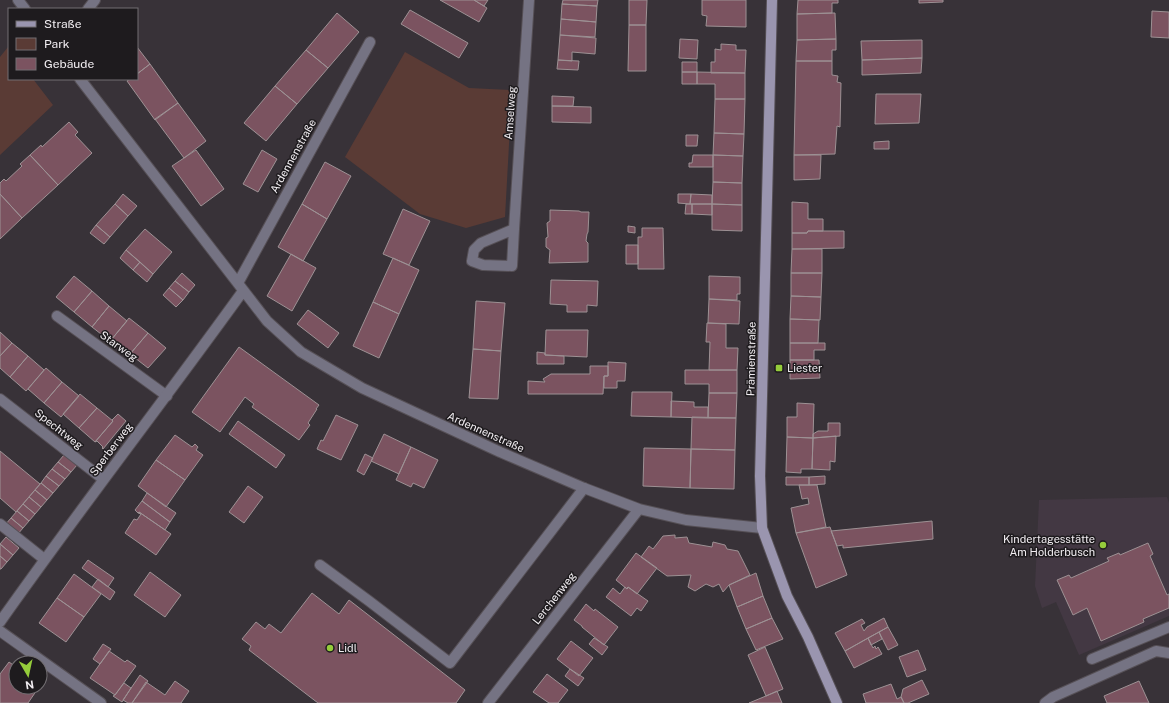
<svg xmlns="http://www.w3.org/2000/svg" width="1169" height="703" viewBox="0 0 1169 703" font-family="'Public Sans',sans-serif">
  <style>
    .built { fill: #433843 }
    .green { fill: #5a3b35 }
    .building { fill: #7b5360; stroke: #9d9194 }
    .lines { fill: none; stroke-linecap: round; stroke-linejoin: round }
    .lane-casing { stroke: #565056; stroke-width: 12 }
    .street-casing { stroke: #565056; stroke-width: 12 }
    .secondary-casing { stroke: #565056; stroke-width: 12 }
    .lane { stroke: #757383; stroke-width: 10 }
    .street { stroke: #757383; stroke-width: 10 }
    .secondary { stroke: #9a95af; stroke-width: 10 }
    .poi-dot { fill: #95cc3b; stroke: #1e1b1e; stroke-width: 1.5 }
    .labels { text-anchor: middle; stroke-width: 3; stroke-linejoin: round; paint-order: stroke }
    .street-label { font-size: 11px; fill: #f2eef2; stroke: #1e1b1e }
    .poi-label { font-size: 11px; fill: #f2eef2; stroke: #1e1b1e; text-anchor: start }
  </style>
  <rect width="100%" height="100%" fill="#383238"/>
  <!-- built -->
  <path class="built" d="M1167 497 1169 503V616L1079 655 1056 602 1042 608 1035 586 1039 500Z"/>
  <!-- green -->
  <path class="green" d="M8 47 9 49V79H33L53 105 0 155V57Z
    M405 52 469 88 512 90 505 217 466 228 420 214 345 157Z"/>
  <!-- building -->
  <path class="building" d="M440 0H474L487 8 479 22Z
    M474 0H488L484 6Z
    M563 0H598L597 6 562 4Z
    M629 0H647L646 25H629Z
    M702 0H746V27L706 26 707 16 702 15Z
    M798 0H838V3H832V13L797 14Z
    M919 0H943V2L919 3Z
    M562 4 597 6 596 22 561 19Z
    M410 10 468 43 459 58 401 24Z
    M1152 11 1169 12V38L1151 37Z
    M337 13 359 32 328 68 306 50Z
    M835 13 836 39 797 40V14Z
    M561 19 596 22 595 37 560 35Z
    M629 25H646V71H628Z
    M560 35 596 38 595 54 572 52V61L558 60Z
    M680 39 698 40 697 59 679 58Z
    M836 39V50H832V61H796L797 40Z
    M922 40V58L862 60 861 41Z
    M721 44 736 45V50H746L745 73H711V62H715V49L721 50Z
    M137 47 150 64 137 74Z
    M306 50 328 68 297 104 275 86Z
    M922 58 921 73 862 75V60Z
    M558 60 579 61 578 70 557 69Z
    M796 61H832V75L838 76 837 82 841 83 840 127 837 126 835 154 794 155Z
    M682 62H697V72H682Z
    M150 64 178 103 155 120 127 81 130 79H137V74Z
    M682 72H697V84H682Z
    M697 72 745 73V99H715V84H697Z
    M275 86 297 104 266 141 244 123Z
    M876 94H921L919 123 875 124Z
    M552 96 574 97 573 106H552Z
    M715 99H745L744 134 714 133Z
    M178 103 206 141 184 158 155 119Z
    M552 106 591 107V123L552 122Z
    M69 122 78 132 75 135 92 153 58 185 30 155 41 145 42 147Z
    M714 133 744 134 743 156 713 155Z
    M686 135H698L697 146H686Z
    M889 141V149H874V142Z
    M196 150 224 189 201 206 172 166Z
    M262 150 277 159 258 192 243 184Z
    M30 155 58 185 22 218 0 194V183L4 179 6 181 22 166 20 164Z
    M693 155H713V167H689V163H692Z
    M713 155 743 156 742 183 713 182Z
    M794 155H821L820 179 794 180Z
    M325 162 351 176 327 219 302 204Z
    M713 182 742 183V205L712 204Z
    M0 194 22 218 0 239Z
    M123 194 137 206 128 216 115 204Z
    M678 194H691L690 204 678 203Z
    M691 194 712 195V204H690Z
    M792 202 808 203V219H823V231H808L807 233H792Z
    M115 204 128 216 110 237 96 225Z
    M302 204 327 219 303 261 278 247Z
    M686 204H692V214H685Z
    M692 204H712V215L692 214Z
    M712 204 742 205V231L712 230Z
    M403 209 430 221 409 265 383 254Z
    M550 210 579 211 581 212H589L588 232 587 234 586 241 588 243V262L549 263 550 250 546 247V238L548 237 547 223 550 221Z
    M96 225 110 237 104 244 90 233Z
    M628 226 635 227V233L628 232Z
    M642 228H663L664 269H638V237H642Z
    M145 229 172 252 153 274 126 250Z
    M808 231H844V248L792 249V233H807Z
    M626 245H638V264H626Z
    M792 249H822V273H791Z
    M126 250 140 262 133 270 120 258Z
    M291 254 316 268 292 311 267 296Z
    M393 258 419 270 399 314 373 302Z
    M140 262 153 274 147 282 133 270Z
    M182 273 195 285 189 292 175 281Z
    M791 273H822L821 297 791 296Z
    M74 276 92 291 74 312 56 297Z
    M709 276 740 277V294H737V300L709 299Z
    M551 280 598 281 597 306 587 305V312H567V305L550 304Z
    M175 281 189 292 183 300 169 288Z
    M169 288 183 300 176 307 163 295Z
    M92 291 109 306 92 327 74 312Z
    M791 296 821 297 820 320 790 319Z
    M709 299 740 301 739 324 708 323Z
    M476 301 505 303 501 351 473 349Z
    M373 302 399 314 379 358 353 346Z
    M109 306 127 321 110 341 92 327Z
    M308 310 339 333 328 348 297 324Z
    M129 318 148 333 130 354 112 339Z
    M790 319 819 320 818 343H790Z
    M707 323 726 324V348H738L737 370H709L710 342H706Z
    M546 330H588L587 357 545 355Z
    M0 332 12 343 0 356Z
    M148 333 166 348 148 368 130 354Z
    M12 343 28 356 10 377 0 368V356Z
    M790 343H825V350H814V360H790Z
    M239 347 319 405 316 409H317L308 423 310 425 299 440 252 407 254 404 245 397 220 432 192 412Z
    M473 349 501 351 498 399 469 398Z
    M537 352 545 353V355L564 356V364H537Z
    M28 356 44 370 26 391 10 377Z
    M790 360H819L820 378 790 379Z
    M608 362 626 363 625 381H617V388H604V376H608Z
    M590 366H608V376H604L603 394H528V381L545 382 543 379 551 374H590Z
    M46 368 62 382 44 403 28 389Z
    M685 370H737V393H709V384H685Z
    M62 382 79 396 61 417 44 403Z
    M632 392H672L671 417 631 416Z
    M709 393H737L736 418H708Z
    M80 394 97 408 79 428 63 414Z
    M671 401 694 402V407H708V418L671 417Z
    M797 403 814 404 813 438 787 437V417H797Z
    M97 408 113 421 95 442 79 428Z
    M118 414 126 421 103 449 102 448 103 447 97 441 95 442 113 421 112 420Z
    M336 415 358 425 341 460 317 449 321 440 323 441Z
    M692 417 736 418 735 450 691 449Z
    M238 421 285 455 276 468 229 434Z
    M828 423H840V436L813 438V434L818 431H828Z
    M384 434 411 447 399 474 371 461Z
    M175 435 192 447 195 444 198 447 196 450 203 455 185 480 156 460Z
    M836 436 835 462 830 461V470L812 469 813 438Z
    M787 437 813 438 812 469H801V473L786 472Z
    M411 447 438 460 424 488 413 483 411 487 396 480Z
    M644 448 691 449 690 488 643 486Z
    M691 449 735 450 734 489 690 488Z
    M0 451 40 484 16 512 0 498Z
    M365 454 373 458 364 475 357 471Z
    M64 455 77 465 71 472 58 462Z
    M156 460 185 480 166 507 138 486Z
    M58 462 71 472 65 479 52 469Z
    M52 469 65 479 59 486 46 476Z
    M46 476 59 486 53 493 41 483Z
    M825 476V484L809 485V477Z
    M786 477H809V485H786Z
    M41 483 53 493 47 500 35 490Z
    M799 485H817L826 527 796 533 791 508 809 504 808 498 802 499Z
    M248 486 263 497 244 523 229 512Z
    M35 490 47 500 41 507 29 497Z
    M147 493 176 513 170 522 142 501Z
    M29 497 41 507 35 514 23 504Z
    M142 501 170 522 165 530 139 512 138 513 135 510Z
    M23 504 35 514 29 521 17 511Z
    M17 511 29 521 23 528 11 518Z
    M139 512 171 534 156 555 125 533 134 519 137 520 141 514 138 513Z
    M11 518 23 528 17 535 5 525Z
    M932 521 933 539 843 548V545L837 546 831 531Z
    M830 527 847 575 816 588 796 533Z
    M675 535V538L687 537 689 543 712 547 713 542 725 545 727 549 738 551 750 575 729 585 723 592 719 584 713 587 706 584 695 591 688 587 691 575 667 576 641 557 649 546 653 549 663 536Z
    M6 537 19 548 13 555 0 544Z
    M1148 543 1153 554 1150 556 1167 595 1169 594V608L1143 619 1144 622 1101 641 1087 608 1073 615 1057 580 1069 575 1071 578 1109 561 1107 558 1119 553 1120 555Z
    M0 544 13 555 7 562 0 556Z
    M636 553 657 568 637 594 628 587 627 589 616 580Z
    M0 556 7 562 1 569H0Z
    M88 560 114 578 108 587 82 568Z
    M150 572 181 595 165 617 134 595Z
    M756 573 763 596 737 607 729 585Z
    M74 574 101 594 84 617 57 598Z
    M98 579 115 592 110 600 92 587Z
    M625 587 627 589 628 587 648 601 641 611 637 608 631 616 606 597 613 588 620 594Z
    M312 593 339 614 349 600 465 690 456 703H318L249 650 251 646 242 639 256 622 265 629 269 624 281 633Z
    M763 596 772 618 746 629 737 607Z
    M57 598 84 617 66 642 39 623Z
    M586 604 594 611 595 609 618 627 604 645 582 627V626L574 620Z
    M772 618 783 639 756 650 746 629Z
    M884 618 888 627 845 651 835 633 862 619 865 623 861 625 864 631 867 627Z
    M888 627 898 645 888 650 879 632Z
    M879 632 882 639 871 645 868 638Z
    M594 638 608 647 602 655 589 644Z
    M868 638 873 648 875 646 876 649 878 647 882 654 854 668 845 651Z
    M571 641 593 658 579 676 557 659Z
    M103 644 111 649 100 664 93 659Z
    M765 647 783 689 766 696 748 655Z
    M918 650 926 670 907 677 899 657Z
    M109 651 125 662 127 660 136 666 115 695 90 678Z
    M9 662 16 667V687H39L28 703H0V674Z
    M570 669 584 678 578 686 565 676Z
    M547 674 568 690 558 703H549L533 692Z
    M140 675 148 681 132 703H128L123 700Z
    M922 680 929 694 908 703H904L901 697 903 689Z
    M175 681 189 691 181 703H132L146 682 165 695Z
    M1139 681 1149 703H1107L1104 696Z
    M124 683 131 688 122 702 113 696 115 695Z
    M891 684 897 699 901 697 904 703H866L863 694Z
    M777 691 782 703H749L766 696Z"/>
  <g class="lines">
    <defs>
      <path id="lane" d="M88 9 95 0
        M57 316 167 396
        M0 399 103 479
        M0 524 44 559
        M320 565 369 601 450 663 584 488
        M1092 659 1169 627
        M1045 703 1053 697 1156 651 1169 653"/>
      <path id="street" d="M18 0 25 9
        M80 79 267 321 301 352 362 388 500 452 584 488 639 509 686 520 762 528
        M514 229 481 243 474 250 472 261 483 265 512 266 514 229 529 0
        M238 283 370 42
        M0 622C79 510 163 402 243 291
        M0 631 101 703
        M488 703 639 509"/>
      <path id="secondary" d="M772 0 760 476 762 528 787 596 808 637 837 703"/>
    </defs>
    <!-- lane casing -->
    <use href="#lane" class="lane-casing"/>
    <!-- street casing -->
    <use href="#street" class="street-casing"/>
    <!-- secondary casing -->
    <use href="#secondary" class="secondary-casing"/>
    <!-- lane -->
    <use href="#lane" class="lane"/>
    <!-- street -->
    <use href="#street" class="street"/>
    <!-- secondary -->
    <use href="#secondary" class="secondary"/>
  </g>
  <!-- markers -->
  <g class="poi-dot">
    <rect x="775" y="364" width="8" height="8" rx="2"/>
    <circle cx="1103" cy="545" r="4"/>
    <circle cx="330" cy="648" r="4"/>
  </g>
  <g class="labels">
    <!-- street labels -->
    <g class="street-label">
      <text transform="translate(510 113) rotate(-86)" y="4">Amselweg</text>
      <text transform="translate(293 156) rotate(-61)" y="4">Ardennenstraße</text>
      <text transform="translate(119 346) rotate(36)" y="4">Starweg</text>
      <text transform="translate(751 359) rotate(-89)" y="4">Prämienstraße</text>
      <text transform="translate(59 429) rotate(38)" y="4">Spechtweg</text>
      <text transform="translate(486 432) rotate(24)" y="4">Ardennenstraße</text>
      <text transform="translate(111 449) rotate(-53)" y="4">Sperberweg</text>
      <text transform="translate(554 598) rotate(-52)" y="4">Lerchenweg</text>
    </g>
    <!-- poi labels -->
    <g class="poi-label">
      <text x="787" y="372">Liester</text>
      <text x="1095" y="543" text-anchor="end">Kindertagesstätte<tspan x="1095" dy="13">Am Holderbusch</tspan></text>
      <text x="338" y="652">Lidl</text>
    </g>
  </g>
  <!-- legend -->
  <rect x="8" y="8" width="130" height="72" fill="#1e1b1e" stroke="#736f73"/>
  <rect x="16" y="21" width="20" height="6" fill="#9a95af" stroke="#736f73"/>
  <text x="44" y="28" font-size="12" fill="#f2eef2">Straße</text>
  <rect x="16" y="38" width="20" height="12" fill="#5a3b35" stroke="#736f73"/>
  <text x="44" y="48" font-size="12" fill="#f2eef2">Park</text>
  <rect x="16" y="58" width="20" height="12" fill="#7b5360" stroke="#736f73"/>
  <text x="44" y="68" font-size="12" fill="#f2eef2">Gebäude</text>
  <!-- north arrow -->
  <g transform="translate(28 675) rotate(171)"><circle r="19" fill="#1e1b1e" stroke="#736f73"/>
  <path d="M0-3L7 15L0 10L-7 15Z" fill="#95cc3b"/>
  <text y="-6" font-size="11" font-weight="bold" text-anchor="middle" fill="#f2eef2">N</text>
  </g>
</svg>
